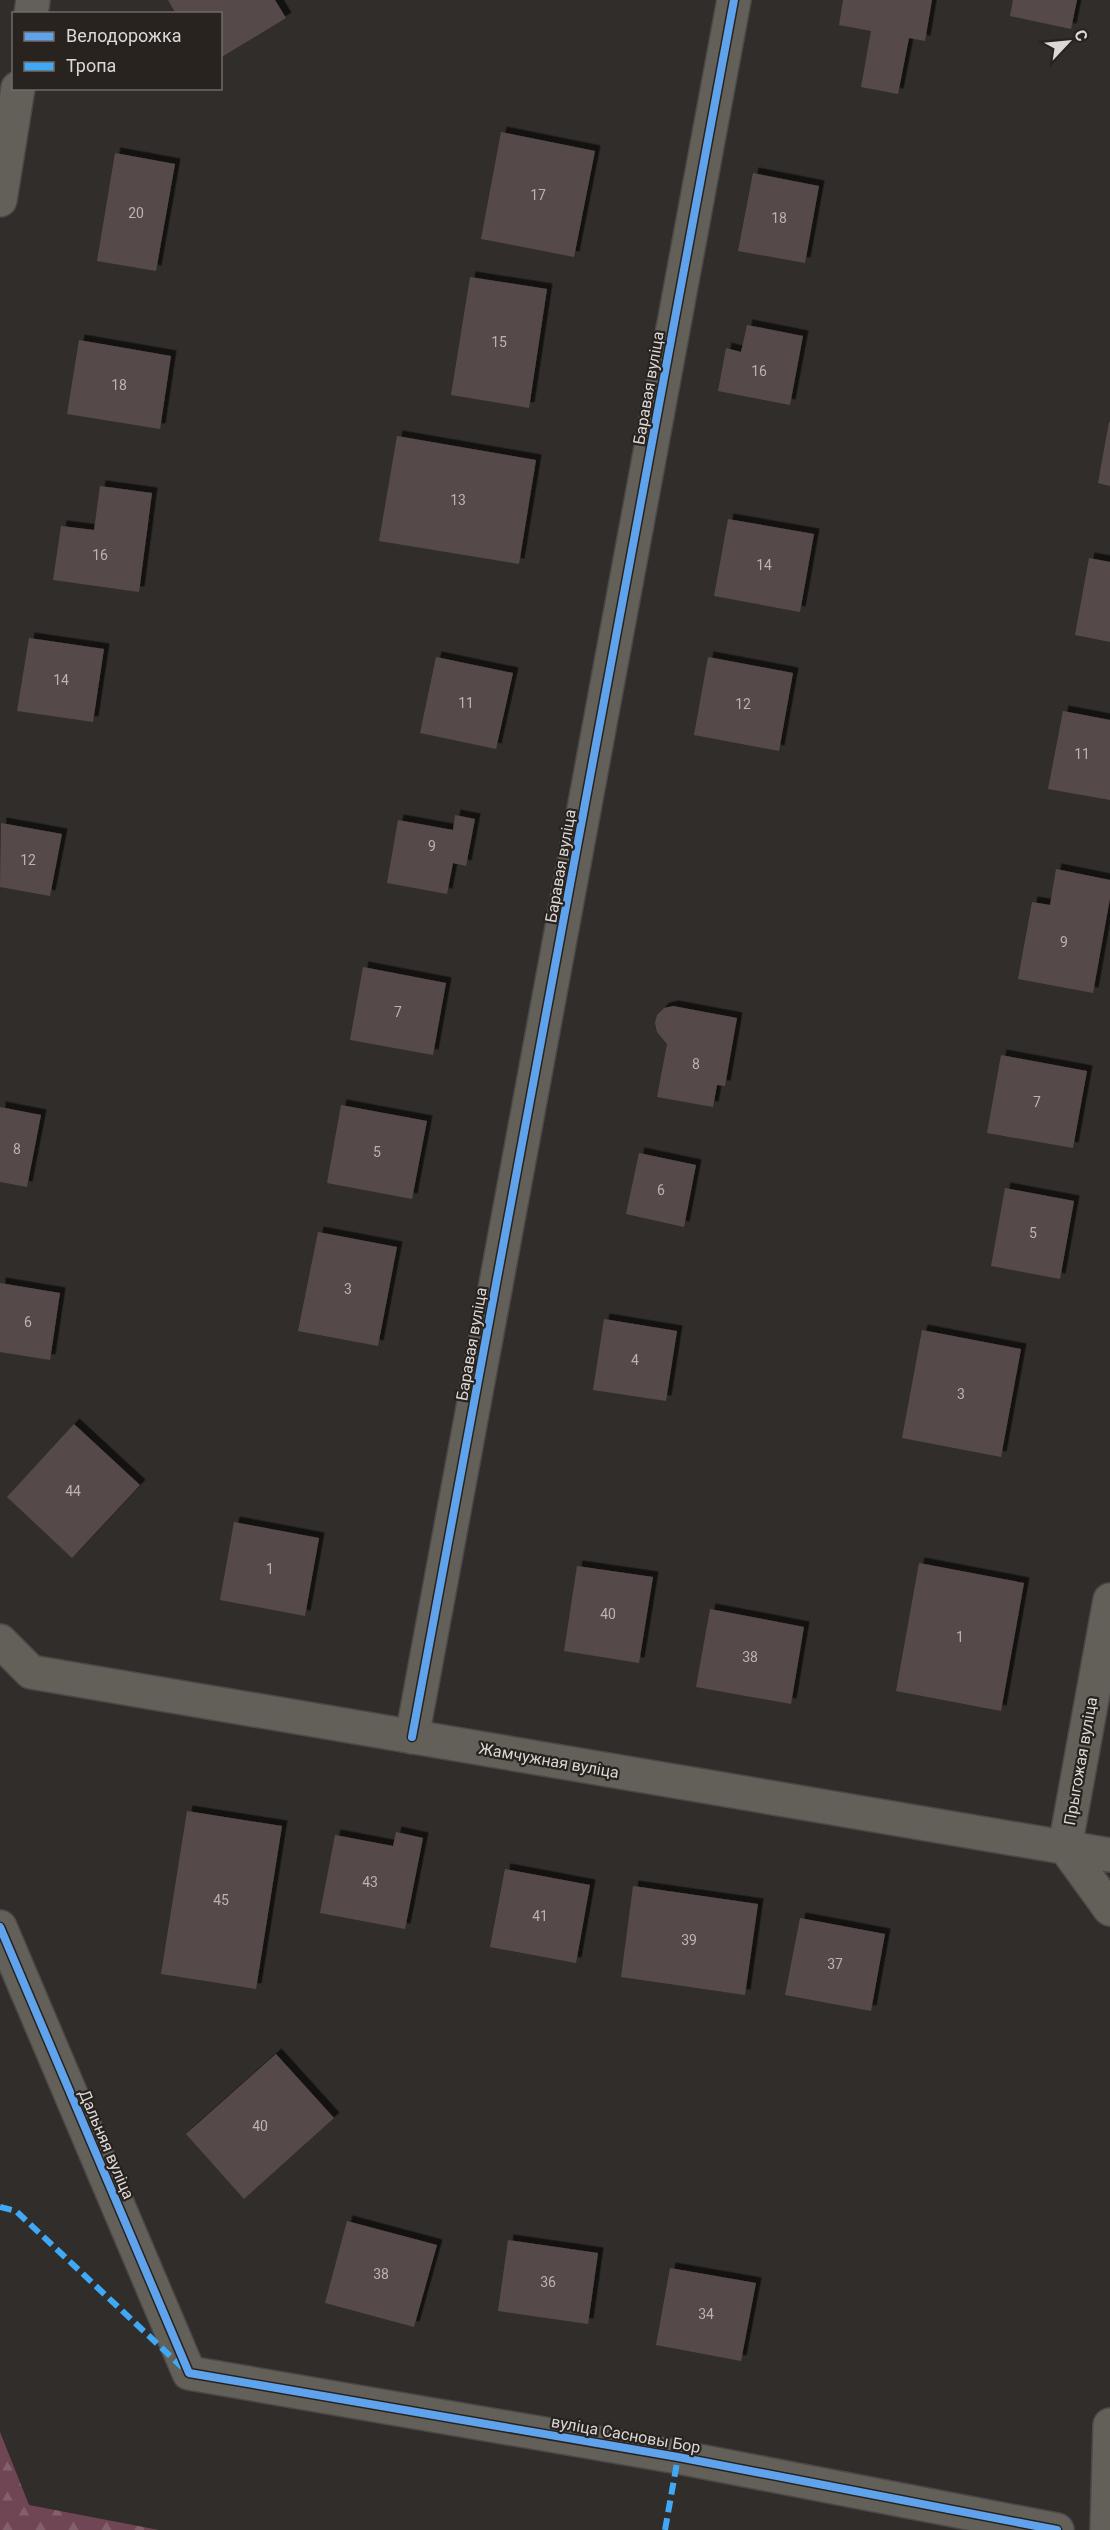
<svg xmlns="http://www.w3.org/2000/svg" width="1110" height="2530" viewBox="0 0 1110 2530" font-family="Roboto,sans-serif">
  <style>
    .forest { fill: url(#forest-firs) }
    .building { fill: #554a48; filter: url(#shadow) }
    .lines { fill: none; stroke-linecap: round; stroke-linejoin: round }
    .minor-casing { stroke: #4b4847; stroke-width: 36 }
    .minor { stroke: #63605a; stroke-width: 33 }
    .quiet { stroke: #3fa9f5; stroke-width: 6; stroke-dasharray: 12 6; stroke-linecap: butt }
    .cycleway-casing { stroke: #28231f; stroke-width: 11 }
    .cycleway { stroke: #60a3ed; stroke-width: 8 }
    .labels { text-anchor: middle; stroke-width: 4.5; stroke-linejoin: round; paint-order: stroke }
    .number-label { font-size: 14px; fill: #bab4b2 }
    .street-label { font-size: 16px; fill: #dbd8d6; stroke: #28231f }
  </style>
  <defs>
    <pattern id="forest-firs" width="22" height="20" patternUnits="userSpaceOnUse" patternTransform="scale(1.5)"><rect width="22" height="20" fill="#704655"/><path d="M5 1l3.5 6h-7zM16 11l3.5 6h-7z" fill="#84606d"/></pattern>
    <filter id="shadow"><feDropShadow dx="5.5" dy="-5.5" stdDeviation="0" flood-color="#0009"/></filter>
  </defs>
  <rect width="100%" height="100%" fill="#302d2b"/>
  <!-- forest -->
  <path class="forest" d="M0 2432 29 2505 159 2530H0Z"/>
  <!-- building -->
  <path class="building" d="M168 0H275L286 18 220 58V14H176Z
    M843 0H932L925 41 909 38 898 94 861 87 871 31 839 25Z
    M1013 0H1077L1071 29 1010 16Z
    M501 132 595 151 574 257 481 239Z
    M115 153 175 164 156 271 97 261Z
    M753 173 819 186 805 263 738 251Z
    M470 277 547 289 529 408 451 395Z
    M747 325 803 336 790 405 718 391 726 348 741 352Z
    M79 340 171 356 160 429 67 414Z
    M1109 422H1110V486L1098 483Z
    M397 436 536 460 519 564 379 541Z
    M100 486 152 493 139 592 53 580 61 526 94 530Z
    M728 519 814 534 800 612 714 596Z
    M1089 558 1110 562V642L1075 635Z
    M29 638 104 649 93 722 17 711Z
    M436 657 513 673 496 749 420 733Z
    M708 657 793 673 779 751 694 735Z
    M1063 711 1110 720V800L1048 789Z
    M455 815 475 819 466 866 453 863 447 894 387 883 398 820 453 830Z
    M1 823 62 834 50 896 0 887Z
    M1056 869 1110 880V898L1093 993 1018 979 1032 902 1050 905Z
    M363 967 446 983 433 1055 350 1040Z
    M673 1006 737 1018 725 1086 717 1085 713 1107 657 1097 667 1044 657 1032 655 1023 657 1015 664 1008Z
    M1001 1055 1087 1071 1073 1148 987 1133Z
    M341 1105 427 1121 412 1199 327 1183Z
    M0 1107 41 1115 27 1187 0 1182Z
    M639 1153 696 1165 684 1227 626 1214Z
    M1005 1188 1074 1201 1060 1279 991 1266Z
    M318 1232 397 1247 378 1346 298 1331Z
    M0 1283 60 1293 50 1360 0 1352Z
    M604 1319 677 1331 666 1401 593 1390Z
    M922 1330 1021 1349 1001 1457 902 1438Z
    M74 1424 140 1485 72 1558 7 1497Z
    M234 1522 319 1538 305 1616 220 1600Z
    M919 1563 1024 1583 1001 1711 896 1691Z
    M577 1566 653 1577 639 1663 564 1651Z
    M710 1609 804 1627 791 1704 696 1687Z
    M187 1811 282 1826 256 1989 161 1974Z
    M396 1832 423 1838 405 1929 320 1913 335 1835 393 1846Z
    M505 1869 590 1885 576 1963 490 1947Z
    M633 1886 758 1904 745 1995 621 1977Z
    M800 1918 885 1934 871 2011 785 1995Z
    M276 2054 334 2118 244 2199 186 2134Z
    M347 2221 437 2245 414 2327 325 2303Z
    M508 2240 598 2253 588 2324 498 2311Z
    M670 2268 756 2283 741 2361 656 2345Z"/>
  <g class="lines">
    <defs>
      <path id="minor" d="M31 14 33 0
        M0 200 18 88
        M1110 1600 1065 1847 1110 1909
        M0 1641 31 1672 1110 1855
        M412 1737 734 0
        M0 1927 189 2373 678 2457 1057 2530
        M1107 2530 1110 2425"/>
    </defs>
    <!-- minor casing -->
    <use href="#minor" class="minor-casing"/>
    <!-- minor -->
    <use href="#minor" class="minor"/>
    <!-- quiet -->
    <path class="quiet" d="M0 2207 16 2211 182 2367
      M665 2530 678 2457"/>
    <defs>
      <path id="cycleway" d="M412 1737 734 0
        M0 1927 189 2373 678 2457 1057 2530"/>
    </defs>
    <!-- cycleway casing -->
    <use href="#cycleway" class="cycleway-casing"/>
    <!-- cycleway -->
    <use href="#cycleway" class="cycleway"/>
  </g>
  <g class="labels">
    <!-- number labels -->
    <g class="number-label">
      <text x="538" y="200">17</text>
      <text x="136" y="218">20</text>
      <text x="779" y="223">18</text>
      <text x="499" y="347">15</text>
      <text x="759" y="376">16</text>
      <text x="119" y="390">18</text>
      <text x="458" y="505">13</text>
      <text x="100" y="560">16</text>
      <text x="764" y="570">14</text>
      <text x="61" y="685">14</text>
      <text x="466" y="708">11</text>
      <text x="743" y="709">12</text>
      <text x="1082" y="759">11</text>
      <text x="432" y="851">9</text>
      <text x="28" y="865">12</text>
      <text x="1064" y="947">9</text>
      <text x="398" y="1017">7</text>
      <text x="696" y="1069">8</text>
      <text x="1037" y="1107">7</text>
      <text x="17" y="1154">8</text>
      <text x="377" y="1157">5</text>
      <text x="661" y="1195">6</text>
      <text x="1033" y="1238">5</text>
      <text x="348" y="1294">3</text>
      <text x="28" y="1327">6</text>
      <text x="635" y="1365">4</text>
      <text x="961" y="1399">3</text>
      <text x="73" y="1496">44</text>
      <text x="270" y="1574">1</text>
      <text x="608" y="1619">40</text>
      <text x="960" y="1642">1</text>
      <text x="750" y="1662">38</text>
      <text x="370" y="1887">43</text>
      <text x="221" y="1905">45</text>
      <text x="540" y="1921">41</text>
      <text x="689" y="1945">39</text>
      <text x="835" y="1969">37</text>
      <text x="260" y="2131">40</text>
      <text x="381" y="2279">38</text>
      <text x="548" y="2287">36</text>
      <text x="706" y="2319">34</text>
    </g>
    <!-- street labels -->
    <g class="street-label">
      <text transform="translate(648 388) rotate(-80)" y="6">Баравая вуліца</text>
      <text transform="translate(560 866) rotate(-80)" y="6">Баравая вуліца</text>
      <text transform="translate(471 1344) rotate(-80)" y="6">Баравая вуліца</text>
      <text transform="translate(549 1760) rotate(10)" y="6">Жамчужная вуліца</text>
      <text transform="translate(1080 1761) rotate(-80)" y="6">Прыгожая вуліца</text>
      <text transform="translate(107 2144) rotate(67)" y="6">Дальняя вуліца</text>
      <text transform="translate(626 2434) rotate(10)" y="6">вуліца Сасновы Бор</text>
    </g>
  </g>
  <!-- legend -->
  <rect x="12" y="12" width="210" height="78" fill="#28231f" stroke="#706b68" stroke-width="1.5"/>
  <rect x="24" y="32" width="30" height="9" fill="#60a3ed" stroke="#706b68" stroke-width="1.5"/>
  <text x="66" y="42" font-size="18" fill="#dbd8d6">Велодорожка</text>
  <rect x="24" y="62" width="30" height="9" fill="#3fa9f5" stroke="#706b68" stroke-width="1.5"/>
  <text x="66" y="72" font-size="18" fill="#dbd8d6">Тропа</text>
  <!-- north arrow -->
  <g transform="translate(1068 42) rotate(64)" stroke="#28231f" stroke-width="4.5" paint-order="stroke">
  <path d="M0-4.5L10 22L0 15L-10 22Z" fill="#dbd8d6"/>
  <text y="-9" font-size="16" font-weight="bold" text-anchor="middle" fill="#dbd8d6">С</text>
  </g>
</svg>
